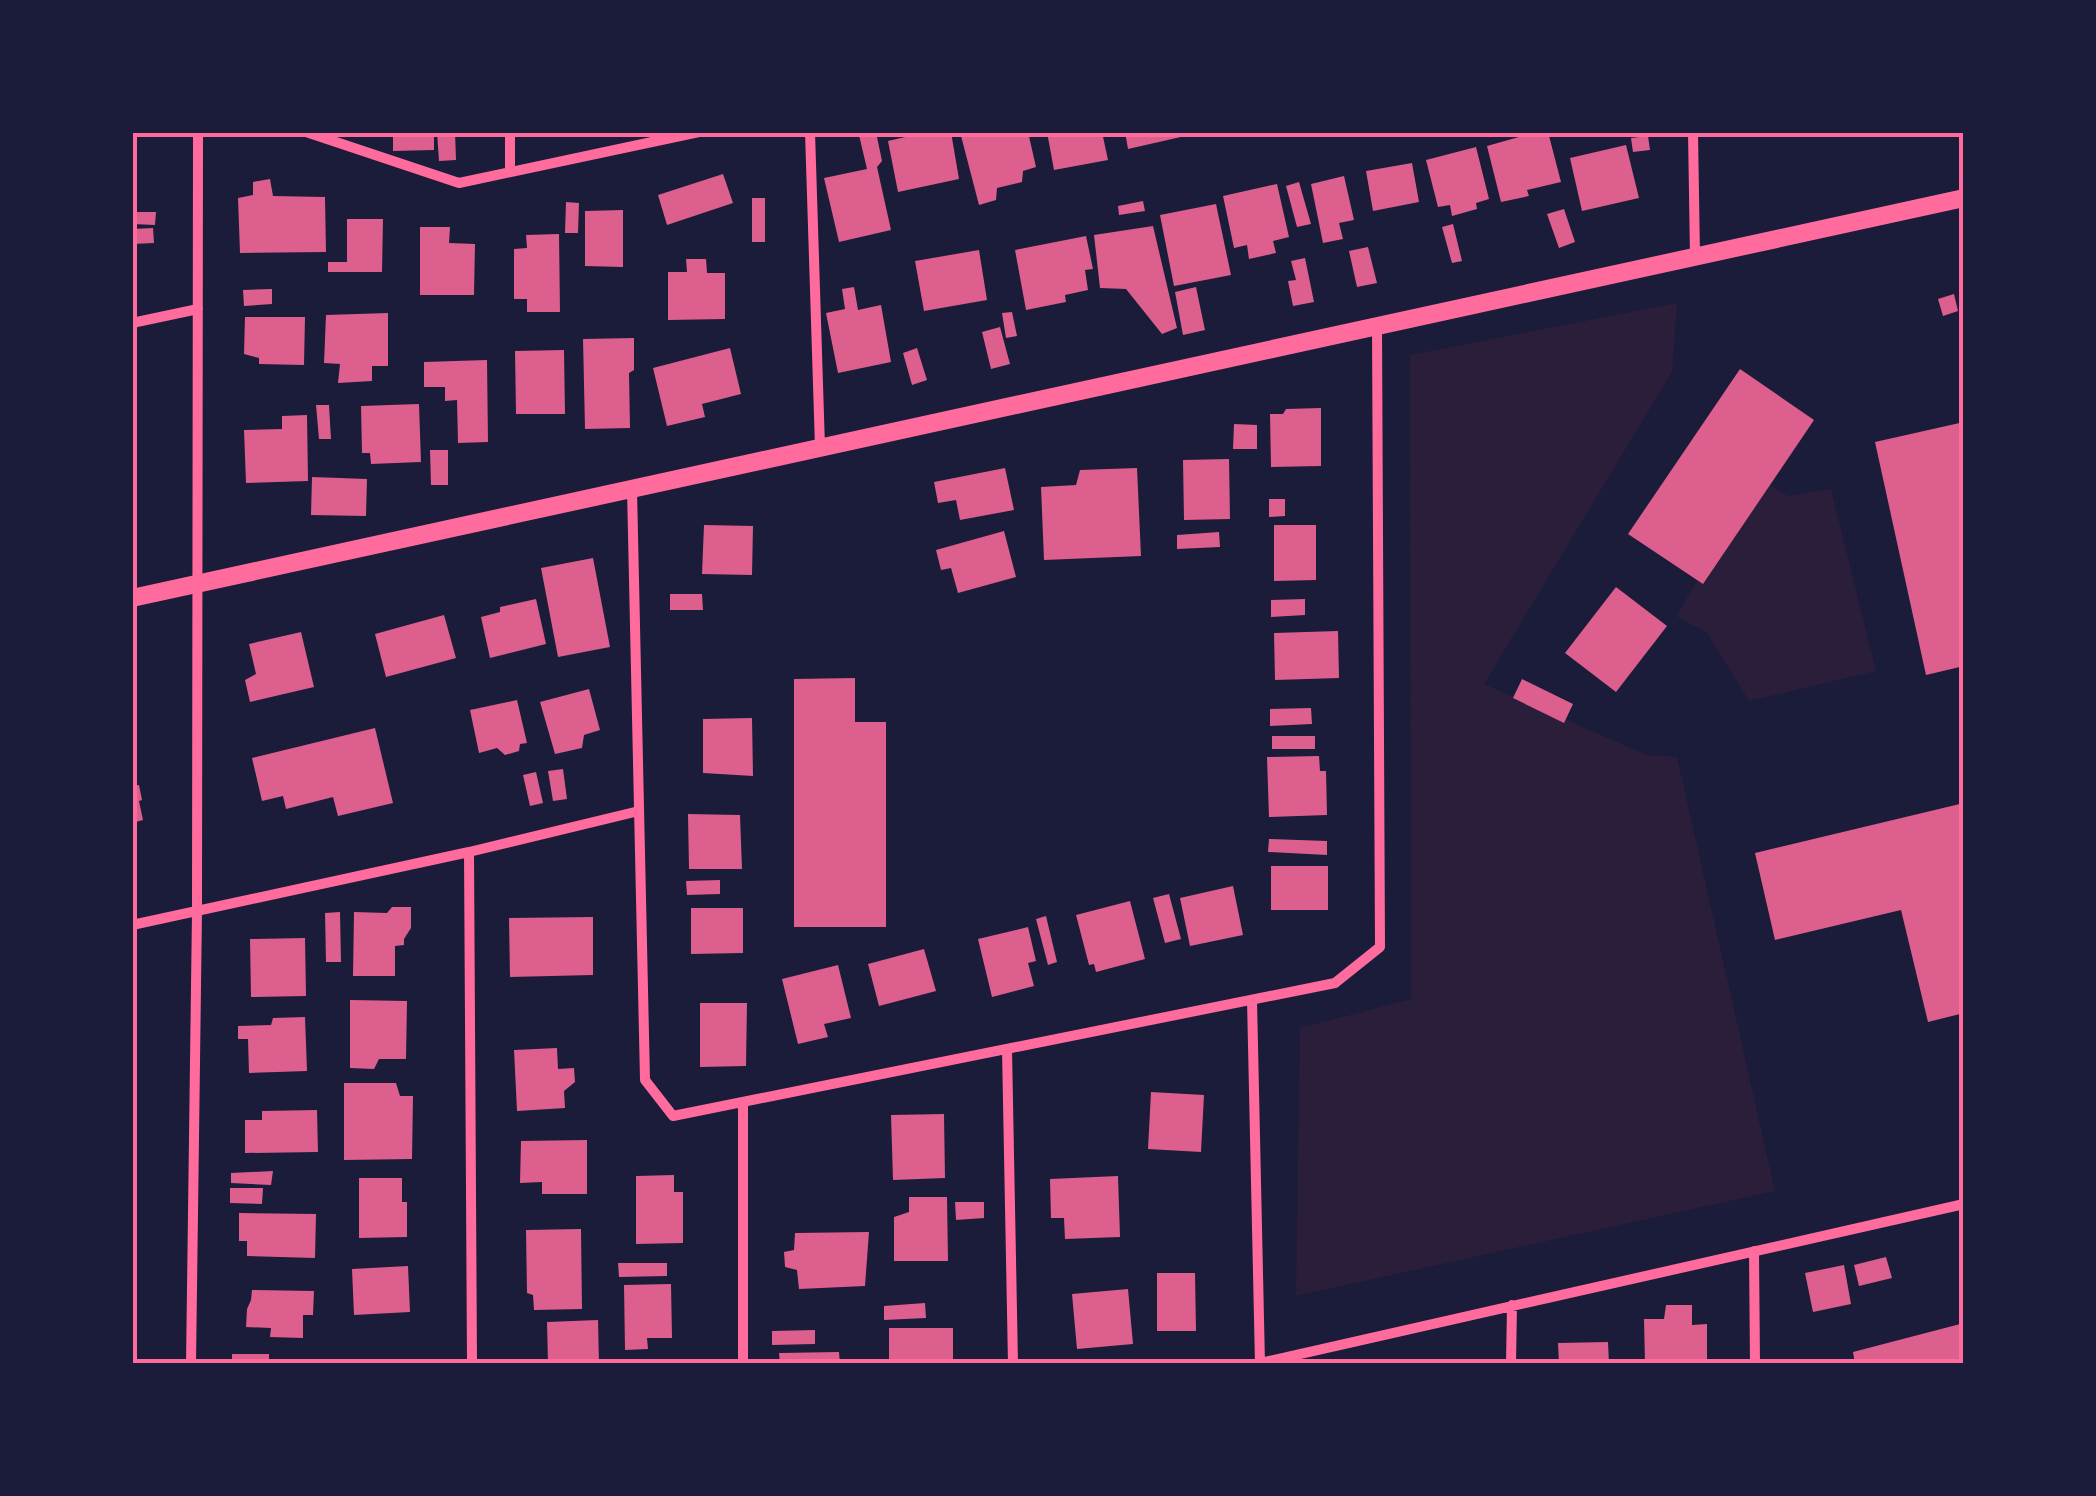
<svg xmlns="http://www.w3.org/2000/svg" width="2096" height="1496" viewBox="0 0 2096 1496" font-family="'Fira Sans Condensed',sans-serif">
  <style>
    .green { fill: #2a1e3b }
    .building { fill: #dd5f8e }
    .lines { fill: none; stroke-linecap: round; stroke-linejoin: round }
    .minor { stroke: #ff6b9d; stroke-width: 10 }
    .tertiary { stroke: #ff6b9d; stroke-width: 18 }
    .neatline { fill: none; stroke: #ff6b9d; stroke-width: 4 }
  </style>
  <rect width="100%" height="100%" fill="#1b1b3a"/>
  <!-- green -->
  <path class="green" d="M1677 303 1672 372 1484 684 1647 755 1677 757 1775 1191 1296 1296 1300 1028 1411 999 1410 355Z
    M1759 479 1788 496 1831 489 1876 671 1749 701 1707 633 1676 616Z"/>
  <!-- building -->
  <path class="building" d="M393 132H434V150L393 151Z
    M437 132H455L456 160 439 161Z
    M868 132H876L882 161 877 167 891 230 839 242 824 178 867 169 859 135Z
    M914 132H951L959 179 898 192 888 141 914 135Z
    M960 132H1028L1036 167 1023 171 1022 182 997 188 996 200 979 205Z
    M1047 132H1102L1108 160 1054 170Z
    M1125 132H1194V134L1128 149Z
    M1537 132H1548L1561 182 1527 190 1529 196 1501 202 1487 146Z
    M1648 136 1650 150 1633 152 1631 138Z
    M1626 145 1639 198 1582 211 1570 158Z
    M1476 147 1489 199 1476 203 1477 209 1452 216 1450 205 1438 207 1426 160Z
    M1412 163 1419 202 1373 211 1366 171Z
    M723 174 733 203 667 225 658 195Z
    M1344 176 1354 220 1339 223 1343 239 1323 243 1311 184Z
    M270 179 273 196 325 197 326 252 240 253 238 198 253 195V182Z
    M1299 182 1311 224 1297 227 1286 186Z
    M1277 184 1289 237 1273 241 1276 253 1249 259 1247 245 1234 248 1223 196Z
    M752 198H765V242H752Z
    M1143 201 1145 211 1119 215 1118 206Z
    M566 202 579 203 578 233H565Z
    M1216 204 1231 275 1174 286 1160 215Z
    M1564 209 1575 242 1559 248 1547 214Z
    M623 210V267L585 266V211Z
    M132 212H156L155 225 132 224Z
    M347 219H383L382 272H328V262H347Z
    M1453 224 1462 261 1452 263 1442 227Z
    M1153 226 1177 328 1162 334 1126 289 1100 288 1094 235Z
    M420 227H450L449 243 475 244 474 295H420Z
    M153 228 154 243 132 244V229Z
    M559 234 560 312H527V299H514V249L527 248 526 235Z
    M1086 236 1093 269 1085 270 1088 290 1065 295 1066 302 1026 310 1015 250Z
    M1368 247 1377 283 1357 287 1349 251Z
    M979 250 987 300 924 311 915 261Z
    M1305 258 1314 302 1293 306 1288 281 1296 280 1291 261Z
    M686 259H706L707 273H725V319L668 320V272H687Z
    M854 287 858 310 881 305 891 362 838 373 826 313 845 309 842 289Z
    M1196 287 1205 330 1183 335 1175 292Z
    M272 289V304L244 306 243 290Z
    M1954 294 1958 311 1943 316 1938 299Z
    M1012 312 1017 336 1006 338 1002 313Z
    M388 313V366H372V381L338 383 340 364 324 363 326 315Z
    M245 317H305L304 365 259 364V358L244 354Z
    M1000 327 1010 364 991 369 982 332Z
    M634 338V370L629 373 630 428 585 429 583 339Z
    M730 348 741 394 702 404 705 417 667 426 653 368Z
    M917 348 927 380 912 385 903 353Z
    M564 350 565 414H516L515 351Z
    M487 360 488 442 458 443 457 400 445 401V387H424V362Z
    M1740 369 1814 420 1703 584 1628 534Z
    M419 404 421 462 371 464 370 453H362L361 406Z
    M316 405H329L331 439H319Z
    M1321 408V466L1271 467 1270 414H1283L1286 409Z
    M307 415 308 481 246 483 244 430 282 429V416Z
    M1964 422V666L1926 675 1875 442Z
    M1234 424 1257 425V449H1233Z
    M430 450H448V485H431Z
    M1229 459 1230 519 1184 520 1183 460Z
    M1005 468 1014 510 960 520 956 500 938 503 934 482Z
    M1137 468 1141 556 1044 560 1041 487 1076 485 1080 470Z
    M312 477 367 479 366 516 311 515Z
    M1269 499H1285V516L1269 517Z
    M704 525 753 526 752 575 702 574Z
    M1274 525H1316V580L1274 581Z
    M1004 531 1016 577 958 593 951 568 941 570 936 550Z
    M1219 532 1220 547 1177 549V535Z
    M593 558 610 647 558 657 541 568Z
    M1616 587 1667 626 1616 692 1565 653Z
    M670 594H702L703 610H670Z
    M536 599 546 644 490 658 481 617 500 612V607Z
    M1305 599V615L1271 617V600Z
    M444 615 456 658 386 677 375 634Z
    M1338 631 1339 678 1275 680 1274 633Z
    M301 632 314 687 250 702 245 680 256 674 249 644Z
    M855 678V722H886V927H794V679Z
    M1522 679 1573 704 1564 723 1513 698Z
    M589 689 600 730 584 735 582 748 555 754 540 702Z
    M517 700 527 743 520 744 519 751 505 755 497 748 479 753 470 710Z
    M1311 708 1312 724 1270 726V709Z
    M752 718 753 776 703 773V719Z
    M375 728 393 803 338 816 333 797 286 809 283 796 262 801 252 758Z
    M1272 736H1315V749H1272Z
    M1319 756 1320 771H1326L1327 815 1269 817 1267 757Z
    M563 769 567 799 553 801 548 771Z
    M536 772 543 803 530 806 523 775Z
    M139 785 142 800 139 801 143 820 132 823V786Z
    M1964 803V1013L1928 1022 1901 910 1775 940 1755 853Z
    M688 814 740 815 742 869H689Z
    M1269 839 1327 841V855L1268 852Z
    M1271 866H1328V910H1271Z
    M720 880V894L687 895 686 881Z
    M1233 886 1243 935 1190 946 1180 898Z
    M1169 894 1181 939 1165 943 1153 898Z
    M1130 901 1145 959 1096 972 1094 964 1089 965 1076 915Z
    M392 907H411V928L404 939V945L395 946V976H353L354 912 387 913Z
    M691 908H743V953L691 954Z
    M340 912 341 962H326L325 913Z
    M1046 916 1057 962 1048 965 1036 919Z
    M593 917V975L510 977 509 918Z
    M1028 927 1036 961 1028 963 1034 986 992 997 978 939Z
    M305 938 306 996 251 997 250 939Z
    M924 949 936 991 879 1006 868 964Z
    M838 965 851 1018 824 1024 828 1037 798 1044 782 979Z
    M350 1000 407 1001 406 1059H379L374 1069 350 1068Z
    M700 1003H747L746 1066 700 1067Z
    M305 1017 307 1071 249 1073 248 1039H238V1026L271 1025 273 1018Z
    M557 1048 558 1069 574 1068 575 1082 564 1091 565 1108 517 1111 514 1050Z
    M344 1083H396L400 1096H413L412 1159 344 1160Z
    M1151 1092 1204 1095 1201 1152 1148 1149Z
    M317 1110 318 1152 245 1153V1120H262V1111Z
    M944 1114 945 1178 893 1180 891 1115Z
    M587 1140V1194H542V1182L520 1183 521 1141Z
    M273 1171 271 1185 231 1183V1173Z
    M674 1175V1192H683V1243L636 1244V1176Z
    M1118 1176 1120 1237 1065 1239 1064 1218H1051L1050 1179Z
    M359 1178H402V1202H407V1237L359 1238Z
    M230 1188H263L262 1204 230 1203Z
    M909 1197H947L948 1261H894V1217L909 1212Z
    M955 1202H984V1218L956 1220Z
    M239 1213 316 1214 315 1258 247 1256V1241H239Z
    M581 1229 582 1309 534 1310 533 1295 527 1293 526 1230Z
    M869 1232 865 1286 799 1289 797 1270 785 1267 784 1252 794 1250 795 1233Z
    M1886 1257 1892 1278 1859 1286 1854 1265Z
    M618 1263H667V1276L619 1277Z
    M1844 1265 1851 1304 1813 1312 1805 1273Z
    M408 1266 410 1312 354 1315 352 1269Z
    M1157 1273H1195L1196 1331H1157Z
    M671 1284 672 1338H647L648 1349 625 1350 624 1285Z
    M1128 1289 1133 1344 1077 1349 1072 1294Z
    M252 1290 314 1291 313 1315H303V1338L270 1337 271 1328 246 1327 247 1309 251 1300Z
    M925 1303 926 1318 884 1320V1306Z
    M1666 1305H1692V1325L1707 1324V1364H1645L1644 1319H1664Z
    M598 1320 599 1364H548L547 1322Z
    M1964 1323V1364H1855L1853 1352Z
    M889 1328H953V1364H889Z
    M815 1330V1344L772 1345V1331Z
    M1608 1342 1609 1364H1559L1558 1343Z
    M839 1352 840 1364H780L779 1353Z
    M232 1354H269V1364H232Z"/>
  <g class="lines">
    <!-- minor -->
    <path class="minor" d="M306 132 459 183 699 132
      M810 132 820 447
      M1693 132 1695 256
      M510 172V132
      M132 323 198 309
      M632 489 645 1080 673 1116 1335 983 1380 947 1377 326
      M469 852 472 1364
      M132 925 469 852 639 811
      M1252 1000 1260 1364
      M1007 1049 1013 1364
      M1754 1251 1755 1364
      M191 1364 197 911 198 132
      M743 1364V1102
      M1256 1364 1964 1204
      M1511 1364 1512 1305"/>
    <!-- tertiary -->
    <path class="tertiary" d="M132 598 1964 198"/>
  </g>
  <!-- border -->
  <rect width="2096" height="1496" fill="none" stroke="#1b1b3a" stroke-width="270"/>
  <rect x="135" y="135" width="1826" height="1226" class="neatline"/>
</svg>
